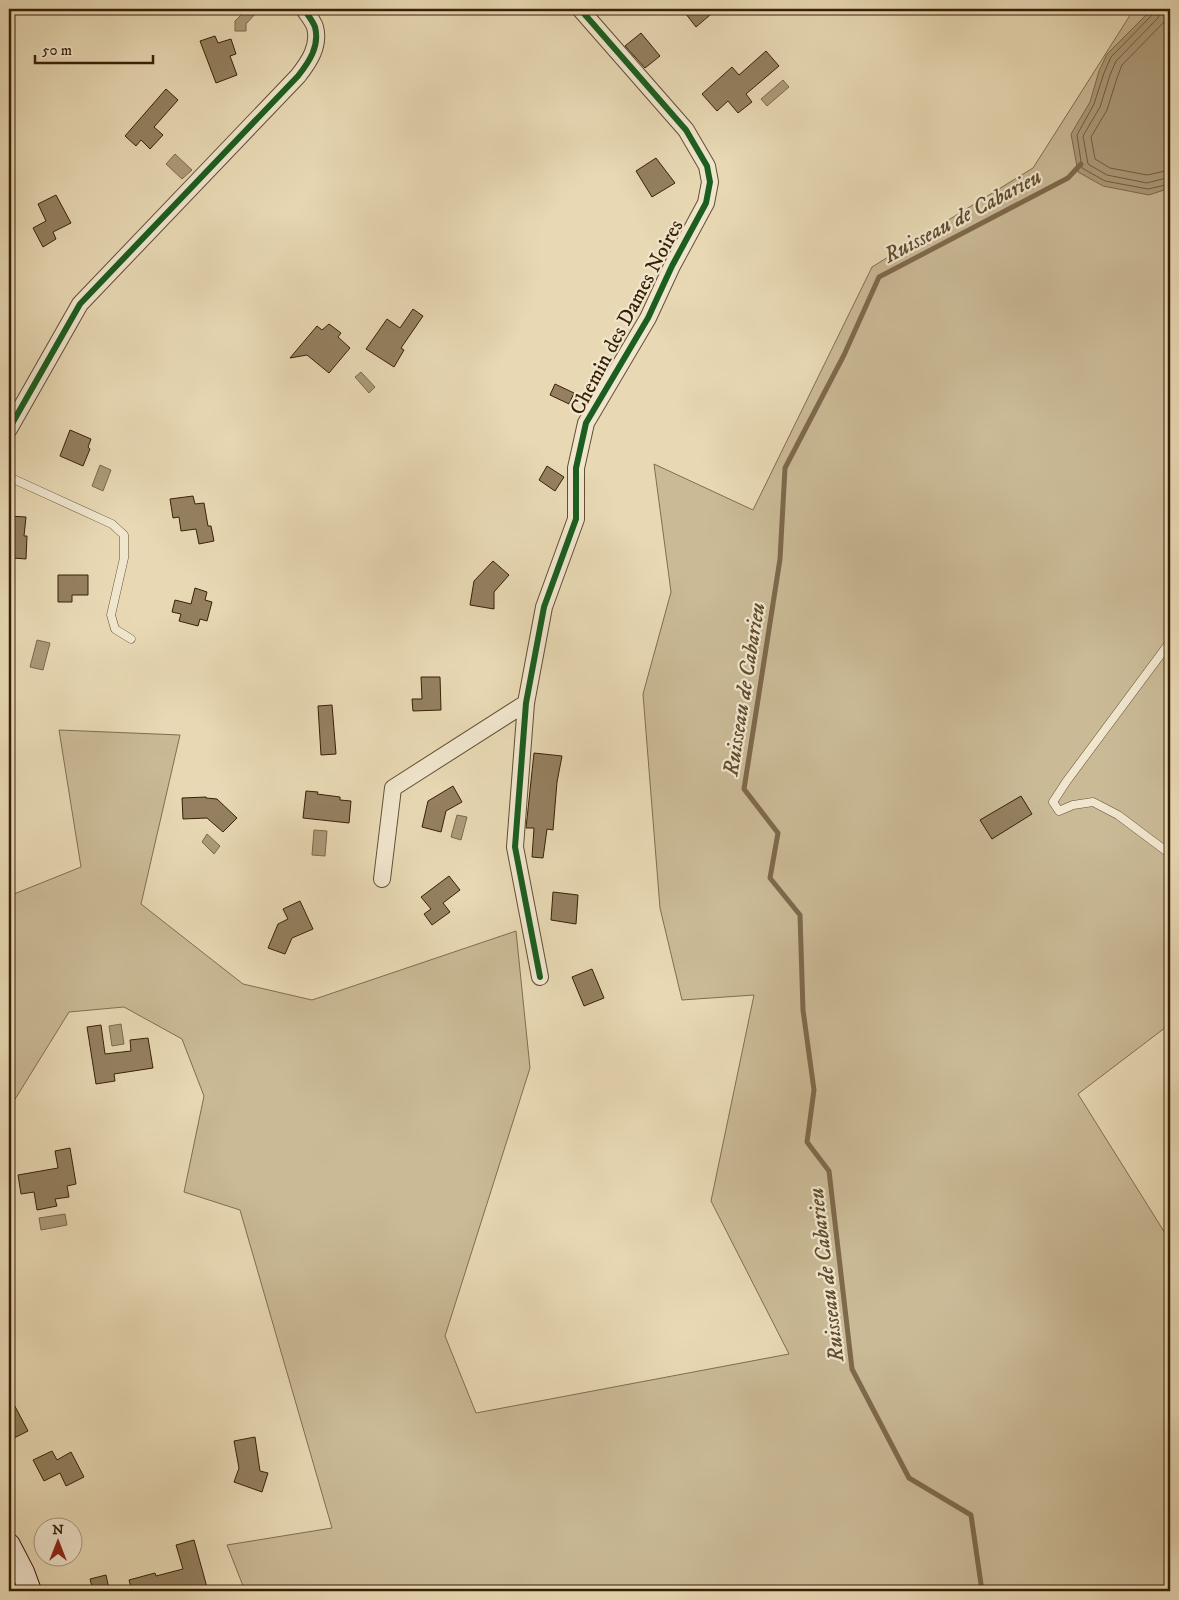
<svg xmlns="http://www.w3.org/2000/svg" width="1179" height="1600" viewBox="0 0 1179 1600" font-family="'IM FELL DW Pica',serif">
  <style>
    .green { fill: #caba96; stroke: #816d4e }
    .water { fill: #ac9a79; stroke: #7e694b }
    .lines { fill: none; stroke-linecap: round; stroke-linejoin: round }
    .shore { stroke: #725d40; stroke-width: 1 }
    .stream { stroke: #7e694b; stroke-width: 5 }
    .building { fill: #948060; stroke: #382006 }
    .lane-casing { stroke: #644e32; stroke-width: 9 }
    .street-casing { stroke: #644e32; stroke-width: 18 }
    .secondary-casing { stroke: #382006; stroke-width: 24 }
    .lane { stroke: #f0e6ce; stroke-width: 8 }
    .street { stroke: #f0e6ce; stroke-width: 16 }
    .secondary { stroke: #f0e6ce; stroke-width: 22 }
    .cycleway-casing { stroke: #f0e6ce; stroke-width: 9 }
    .cycleway { stroke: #1b5e20; stroke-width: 6 }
    .labels { text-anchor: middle; stroke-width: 4.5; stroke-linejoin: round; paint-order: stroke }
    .street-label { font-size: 21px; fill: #382006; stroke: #f0e6ce }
    .water-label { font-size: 22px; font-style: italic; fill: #614b2e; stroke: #f0e6ce }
  </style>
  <rect width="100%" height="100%" fill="#e8d9b4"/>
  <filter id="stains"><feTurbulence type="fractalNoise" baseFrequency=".004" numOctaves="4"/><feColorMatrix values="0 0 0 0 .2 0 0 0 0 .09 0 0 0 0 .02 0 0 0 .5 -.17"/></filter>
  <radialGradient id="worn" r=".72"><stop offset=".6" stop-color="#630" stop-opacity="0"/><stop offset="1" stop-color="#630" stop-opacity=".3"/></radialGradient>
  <!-- green -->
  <path class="green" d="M1134 9H1170V1024L1078 1094 1170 1241V1591H245L227 1545 332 1528 240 1210 184 1192 204 1096 182 1039 124 1007 69 1012 9 1109V896L81 867 59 730 180 735 141 904 243 984 312 1000 516 931 530 1068 445 1336 476 1413 789 1354 711 1201 754 995 682 1000 660 908 643 694 671 592 654 464 753 510 872 267 1033 168Z"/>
  <!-- water -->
  <path class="water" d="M247 9H251L256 13 246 24V31H235V21Z
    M1152 9H1170V188L1149 195 1103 186 1078 172 1071 134 1090 102 1099 71 1107 54Z
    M783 80 789 87 767 106 761 99Z
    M175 154 192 170 182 179 166 164Z
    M361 372 375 387 369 393 355 377Z
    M100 465 111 470 103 491 92 486Z
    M37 640 50 643 43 670 30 667Z
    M457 815 467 817 461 840 451 837Z
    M314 830 327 831 325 856 312 855Z
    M207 834 220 846 214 854 202 842Z
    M121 1024 124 1044 112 1046 109 1026Z
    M65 1214 67 1225 41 1230 39 1218Z"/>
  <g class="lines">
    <!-- shore -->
    <path class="shore" d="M1155 9 1153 14 1111 57 1104 73 1094 104 1077 135 1082 168 1105 181 1148 189 1170 184
      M1161 9 1158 18 1116 61 1110 75 1100 107 1083 136 1088 164 1107 175 1147 183 1170 177
      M1168 9 1164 22 1122 65 1117 78 1107 110 1091 137 1095 159 1110 168 1147 175 1170 170"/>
    <!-- stream -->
    <path class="stream" d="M982 1591 971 1515 909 1478 852 1369 829 1171 807 1142 814 1090 803 1010 800 915 770 878 778 833 744 789 780 559 785 468 844 355 879 277 1068 178 1081 164"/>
  </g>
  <!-- building -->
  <path class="building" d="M682 9H717L696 27Z
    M641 33 660 56 645 68 625 46Z
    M215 36 218 43 231 39 236 54 230 56 237 75 216 83 200 41Z
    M766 51 779 66 746 94 752 102 738 113 728 101 717 111 702 94 732 67 739 75Z
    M166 89 178 100 154 127 163 135 150 149 141 140 136 146 125 136Z
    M656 158 675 183 652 197 636 171Z
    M56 195 71 223 53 232 56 239 43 247 33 228 46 221 38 204Z
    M413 309 423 316 401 348 404 350 394 367 366 349 387 319 400 328Z
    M329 324 341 333 338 337 350 348 329 373 307 355 290 358 317 326 322 330Z
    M555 384 574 393 569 404 550 395Z
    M70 430 91 439 88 447 90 449 83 466 60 456Z
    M547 466 564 477 555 491 539 480Z
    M193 496 195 504 204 503 208 526H211L214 541 199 544 196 529 181 531 179 517 173 518 170 499Z
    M9 516 26 517 24 536H27L26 559 13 558V552H9Z
    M493 561 509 575 494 592V609L470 605 474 581Z
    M58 575H88V595H72V602H58Z
    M195 588 207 592 205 600 212 602 207 621 200 619 198 626 179 621 181 614 172 612 175 600 191 604Z
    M421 677H440L441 710 413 711 412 699H422Z
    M332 705 336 754 321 755 318 706Z
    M534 753 562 756 557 782 553 830 547 829 543 858 532 857 534 828H526Z
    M453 786 462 802 446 811 441 832 422 827 428 801Z
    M306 791 318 792 317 794 340 797V800L351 801 349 823 303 818Z
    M1021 796 1032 814 992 839 980 820Z
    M206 797V798L217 799 237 818 223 832 207 818 183 819 182 798Z
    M449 876 460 890 443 903 450 912 432 925 424 914 431 909 421 897Z
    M553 892 578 895 576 924 551 920Z
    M300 901 313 929 292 938 285 954 268 948 278 924 288 919 283 909Z
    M592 969 604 998 584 1006 572 977Z
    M101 1025 105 1054 131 1051 130 1040 148 1038 153 1068 114 1074 115 1081 96 1084 87 1027Z
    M70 1148 76 1184 67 1186 69 1197 55 1199 57 1206 37 1210 34 1192 21 1194 18 1175 58 1168 55 1151Z
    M9 1395 28 1431 14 1438 9 1429Z
    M255 1437 260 1471 268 1473 262 1492 234 1482 239 1468 234 1441Z
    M52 1451 57 1460 71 1452 84 1477 66 1486 60 1473 44 1481 33 1460Z
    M194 1540 208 1591H132L129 1580 155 1573 156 1576 183 1569 176 1545Z
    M106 1575 109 1589 93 1591 90 1579Z"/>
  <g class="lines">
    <defs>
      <path id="lane" d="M9 477 112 524 124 535V558L111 615 115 629 131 639
        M1170 642 1066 782 1053 802 1059 811 1073 805 1093 802 1118 815 1170 854"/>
      <path id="street" d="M9 429 80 304 298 76C309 62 320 46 315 27 313 21 307 14 304 9
        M382 879 393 788 526 703
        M540 977 515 847 526 703 544 607 576 519V468L586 423 648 318 672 266 706 203 710 182 707 166 686 130 580 9"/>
      <path id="secondary" d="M9 1545 23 1572 30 1591"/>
    </defs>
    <!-- lane casing -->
    <use href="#lane" class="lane-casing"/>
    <!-- street casing -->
    <use href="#street" class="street-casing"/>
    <!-- secondary casing -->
    <use href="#secondary" class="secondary-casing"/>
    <!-- lane -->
    <use href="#lane" class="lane"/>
    <!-- street -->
    <use href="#street" class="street"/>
    <!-- secondary -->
    <use href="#secondary" class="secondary"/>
    <defs>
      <path id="cycleway" d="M9 429 80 304 298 76C309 62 320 46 315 27 313 21 307 14 304 9
        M540 977 515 847 526 703 544 607 576 519V468L586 423 648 318 672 266 706 203 710 182 707 166 686 130 580 9"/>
    </defs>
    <!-- cycleway casing -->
    <use href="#cycleway" class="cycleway-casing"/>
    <!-- cycleway -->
    <use href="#cycleway" class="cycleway"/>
  </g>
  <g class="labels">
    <!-- street labels -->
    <g class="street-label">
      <text transform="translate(626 317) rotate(-62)" y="7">Chemin des Dames Noires</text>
    </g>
    <!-- water labels -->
    <g class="water-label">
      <text transform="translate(962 215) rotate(-28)" y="8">Ruisseau de Cabarieu</text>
      <text transform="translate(743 689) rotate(-81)" y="8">Ruisseau de Cabarieu</text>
      <text transform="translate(825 1275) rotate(-97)" y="8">Ruisseau de Cabarieu</text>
    </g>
  </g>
  <!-- margin -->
  <rect width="1179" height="1600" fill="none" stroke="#e8d9b4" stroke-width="30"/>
  <rect x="10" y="10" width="1159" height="1580" fill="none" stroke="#382006" stroke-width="2.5"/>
  <rect x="15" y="15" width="1149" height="1570" fill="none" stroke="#382006"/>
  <!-- north arrow -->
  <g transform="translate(58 1542)"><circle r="24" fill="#f0e6ce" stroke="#a6977e"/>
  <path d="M0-4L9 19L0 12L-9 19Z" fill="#8f2418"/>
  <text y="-8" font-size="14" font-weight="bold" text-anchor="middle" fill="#382006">N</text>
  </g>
  <!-- scale -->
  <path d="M35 55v8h118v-8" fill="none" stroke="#382006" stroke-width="2.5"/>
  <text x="42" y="55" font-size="15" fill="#382006" stroke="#f0e6ce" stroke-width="4" paint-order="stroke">50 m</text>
  <rect width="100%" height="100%" filter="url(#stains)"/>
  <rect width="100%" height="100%" fill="url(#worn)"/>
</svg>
